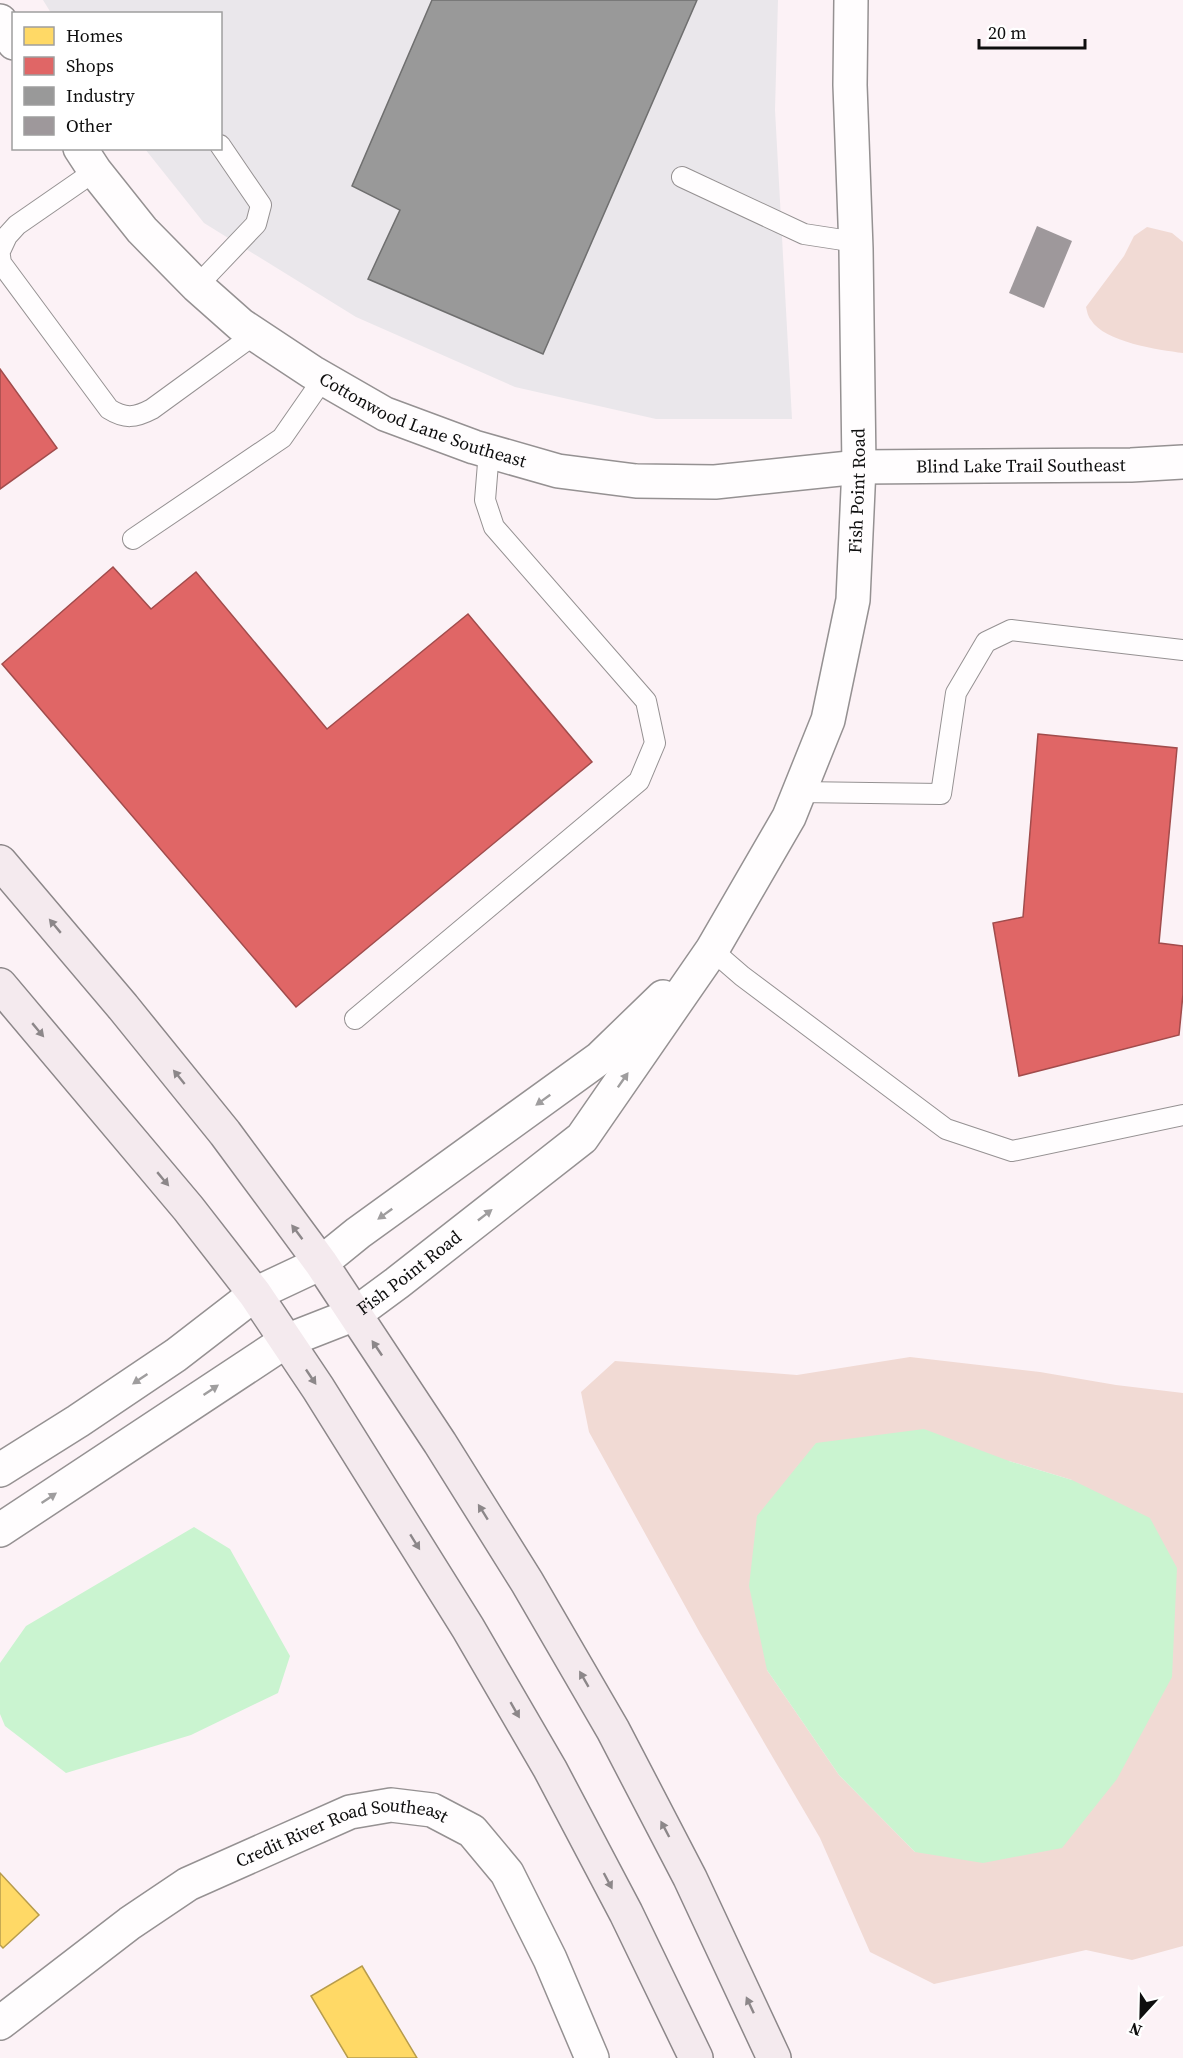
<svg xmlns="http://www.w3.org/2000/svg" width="1183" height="2058" viewBox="0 0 1183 2058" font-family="'Source Serif 4',serif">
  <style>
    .industrial { fill: #eae7eb }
    .green { fill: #f1dad4; fill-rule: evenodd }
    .water { fill: #caf4d0 }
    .homes { fill: #ffd966; stroke: #b79c4c; stroke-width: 1.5 }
    .shops { fill: #e06666; stroke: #a14c4c; stroke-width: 1.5 }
    .industry { fill: #999; stroke: #6f6f6f; stroke-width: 1.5 }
    .building { fill: #9e989b }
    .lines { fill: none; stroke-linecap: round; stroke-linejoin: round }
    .service-casing { stroke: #959192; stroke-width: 22 }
    .minor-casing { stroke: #959192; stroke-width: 36 }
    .tertiary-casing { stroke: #959192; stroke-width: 36 }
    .secondary-casing { stroke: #8c8789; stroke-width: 36 }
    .service { stroke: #fffdfe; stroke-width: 20 }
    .minor { stroke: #fffdfe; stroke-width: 33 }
    .tertiary { stroke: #fffdfe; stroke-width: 33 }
    .secondary { stroke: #f4eaee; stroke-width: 33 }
    .oneway { fill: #8c8789 }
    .oneway2 { fill: #9f9d9e }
    .labels { text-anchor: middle; stroke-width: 6; stroke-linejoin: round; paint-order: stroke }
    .street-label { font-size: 18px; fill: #0e0e0e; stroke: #fff }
  </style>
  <rect width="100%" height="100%" fill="#fcf2f6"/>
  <!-- industrial -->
  <path class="industrial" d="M43 0H778L775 110 792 419H656L515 387 356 317 204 223 145 149 220 148V14L51 13Z"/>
  <!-- green -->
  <path class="green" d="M1147 227 1172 233 1183 242V353C1159 350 1104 342 1091 320 1088 317 1087 311 1086 307L1124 256 1134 236Z
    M910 1357 1040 1372 1116 1385 1183 1393V1946L1132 1960 1086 1950 934 1984 870 1952 820 1838 700 1633 589 1432 581 1392 615 1361 797 1375ZM1009 1461 1072 1480 915 1852 839 1775 767 1670Z"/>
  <!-- water -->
  <path class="water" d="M924 1429 1009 1461 1072 1480 1150 1518 1177 1568 1172 1677 1117 1779 1062 1848 983 1863 915 1852 839 1775 767 1670 749 1586 757 1516 816 1443Z
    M194 1527 230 1549 290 1656 278 1693 191 1735 66 1773 5 1726 0 1714V1663L26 1626Z"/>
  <!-- homes -->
  <path class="homes" d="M0 1873 39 1915 3 1948 0 1945Z
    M362 1966 417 2058H348L311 1996Z"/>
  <!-- shops -->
  <path class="shops" d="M0 369 57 448 0 489Z
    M113 567 151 609 196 572 327 729 468 614 592 762 296 1007 2 664Z
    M1038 734 1177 748 1159 943 1183 946V994L1179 1035 1019 1076 993 923 1023 917Z"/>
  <!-- industry -->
  <path class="industry" d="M432 0H697L543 354 368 279 400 210 352 186Z"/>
  <!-- building -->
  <path class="building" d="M1037 226 1072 241 1044 308 1009 293Z"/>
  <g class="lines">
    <defs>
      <path id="service" d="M682 177 804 234 856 242
        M0 251 7 236 17 225 95 171
        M0 256 1 263 109 409C125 419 135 418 152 409L255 334
        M197 286 256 224 261 205 220 145
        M133 539 282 438 323 379
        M799 792 941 794 956 693 986 642 1011 630 1183 650
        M712 950 742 976 946 1129 1012 1151 1183 1115
        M355 1019 639 781 655 743 646 701 494 527 485 500 489 451"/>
      <g id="minor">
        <path d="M0 21 14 43"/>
        <path id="s1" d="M80 148 95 171 142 230 197 286 241 325 312 372 385 414 474 447 558 471 636 481 715 482 859 467 1131 465 1183 462"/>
        <path d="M321 1263 358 1233 600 1058 663 997"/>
        <path id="s2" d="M355 1314 397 1283 582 1138 712 950 789 817 828 720 853 600 859 467 856 249 850 85 851 0"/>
        <path id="s3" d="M0 2023 130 1923 188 1884 350 1812 391 1805 432 1810 472 1831 507 1873 550 1959 592 2058"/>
      </g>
      <path id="tertiary" d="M0 1470 78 1421 176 1355 255 1294 321 1263
        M0 1530 286 1341 355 1314"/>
      <path id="secondary" d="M0 862 123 1007 225 1133 321 1263 440 1443 527 1582 613 1730 690 1878 774 2058
        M0 985 188 1208 255 1294 318 1388 468 1628 550 1769 626 1913 696 2058"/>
    </defs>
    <!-- service casing -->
    <use href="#service" class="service-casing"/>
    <!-- minor casing -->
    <use href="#minor" class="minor-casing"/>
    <!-- tertiary casing -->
    <use href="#tertiary" class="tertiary-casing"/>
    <!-- secondary casing -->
    <use href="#secondary" class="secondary-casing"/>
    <!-- service -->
    <use href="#service" class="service"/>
    <!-- minor -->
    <use href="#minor" class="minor"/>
    <!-- tertiary -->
    <use href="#tertiary" class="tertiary"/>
    <!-- secondary -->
    <use href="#secondary" class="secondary"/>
  </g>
  <!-- one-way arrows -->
  <defs><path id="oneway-solid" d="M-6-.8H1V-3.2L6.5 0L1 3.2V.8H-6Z" transform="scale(1.5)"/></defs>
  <g class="oneway">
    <use href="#oneway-solid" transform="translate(55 926) rotate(-130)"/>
    <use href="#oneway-solid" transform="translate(38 1030) rotate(50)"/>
    <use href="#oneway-solid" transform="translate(179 1077) rotate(-129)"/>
    <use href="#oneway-solid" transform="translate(163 1179) rotate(50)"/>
    <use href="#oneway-solid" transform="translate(297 1232) rotate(-127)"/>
    <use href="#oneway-solid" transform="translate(377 1348) rotate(-124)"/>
    <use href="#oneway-solid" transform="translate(311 1377) rotate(56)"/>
    <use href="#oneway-solid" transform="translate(483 1512) rotate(-122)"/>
    <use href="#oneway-solid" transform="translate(415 1542) rotate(58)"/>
    <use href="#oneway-solid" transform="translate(584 1679) rotate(-120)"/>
    <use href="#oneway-solid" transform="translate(515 1710) rotate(60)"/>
    <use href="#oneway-solid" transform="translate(665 1829) rotate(-118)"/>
    <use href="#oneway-solid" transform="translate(608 1881) rotate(62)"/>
    <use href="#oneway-solid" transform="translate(750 2005) rotate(-115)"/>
  </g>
  <g class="oneway2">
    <use href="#oneway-solid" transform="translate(623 1080) rotate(-55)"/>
    <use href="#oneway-solid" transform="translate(543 1100) rotate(144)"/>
    <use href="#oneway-solid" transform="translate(385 1214) rotate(144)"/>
    <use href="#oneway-solid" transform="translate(485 1215) rotate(-38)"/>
    <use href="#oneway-solid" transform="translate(140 1379) rotate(146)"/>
    <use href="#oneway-solid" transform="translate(211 1390) rotate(-34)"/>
    <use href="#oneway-solid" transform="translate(49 1498) rotate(-34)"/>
  </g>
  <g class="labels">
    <!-- street labels -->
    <g class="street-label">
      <text dy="6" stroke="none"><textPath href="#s1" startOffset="447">Cottonwood Lane Southeast</textPath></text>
      <text dy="6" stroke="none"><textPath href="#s1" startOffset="1056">Blind Lake Trail Southeast</textPath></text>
      <text dy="6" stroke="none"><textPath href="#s2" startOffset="1006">Fish Point Road</textPath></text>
      <text dy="6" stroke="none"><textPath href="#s2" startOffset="68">Fish Point Road</textPath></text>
      <text dy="6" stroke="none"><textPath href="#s3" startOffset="399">Credit River Road Southeast</textPath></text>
    </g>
  </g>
  <!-- legend -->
  <rect x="12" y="12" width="210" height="138" fill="#ffffff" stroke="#9f9f9f" stroke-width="1.5"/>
  <rect x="24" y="27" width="30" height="18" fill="#ffd966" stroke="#9f9f9f" stroke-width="1.5"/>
  <text x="66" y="42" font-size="18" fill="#0e0e0e">Homes</text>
  <rect x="24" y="57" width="30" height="18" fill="#e06666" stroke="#9f9f9f" stroke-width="1.5"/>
  <text x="66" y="72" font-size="18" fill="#0e0e0e">Shops</text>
  <rect x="24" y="87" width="30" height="18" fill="#999999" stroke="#9f9f9f" stroke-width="1.5"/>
  <text x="66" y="102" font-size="18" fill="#0e0e0e">Industry</text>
  <rect x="24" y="117" width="30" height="18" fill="#9e989b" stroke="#9f9f9f" stroke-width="1.5"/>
  <text x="66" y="132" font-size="18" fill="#0e0e0e">Other</text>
  <!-- north arrow -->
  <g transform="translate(1141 2016) rotate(202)" stroke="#ffffff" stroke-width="4.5" paint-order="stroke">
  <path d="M0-4.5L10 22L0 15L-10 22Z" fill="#0e0e0e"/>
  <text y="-9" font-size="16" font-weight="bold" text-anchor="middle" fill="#0e0e0e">N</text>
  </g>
  <!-- scale -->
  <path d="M979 39v9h106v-9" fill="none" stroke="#0e0e0e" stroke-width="3"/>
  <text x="988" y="39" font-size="18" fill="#0e0e0e" stroke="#ffffff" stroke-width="4.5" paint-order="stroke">20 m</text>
</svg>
